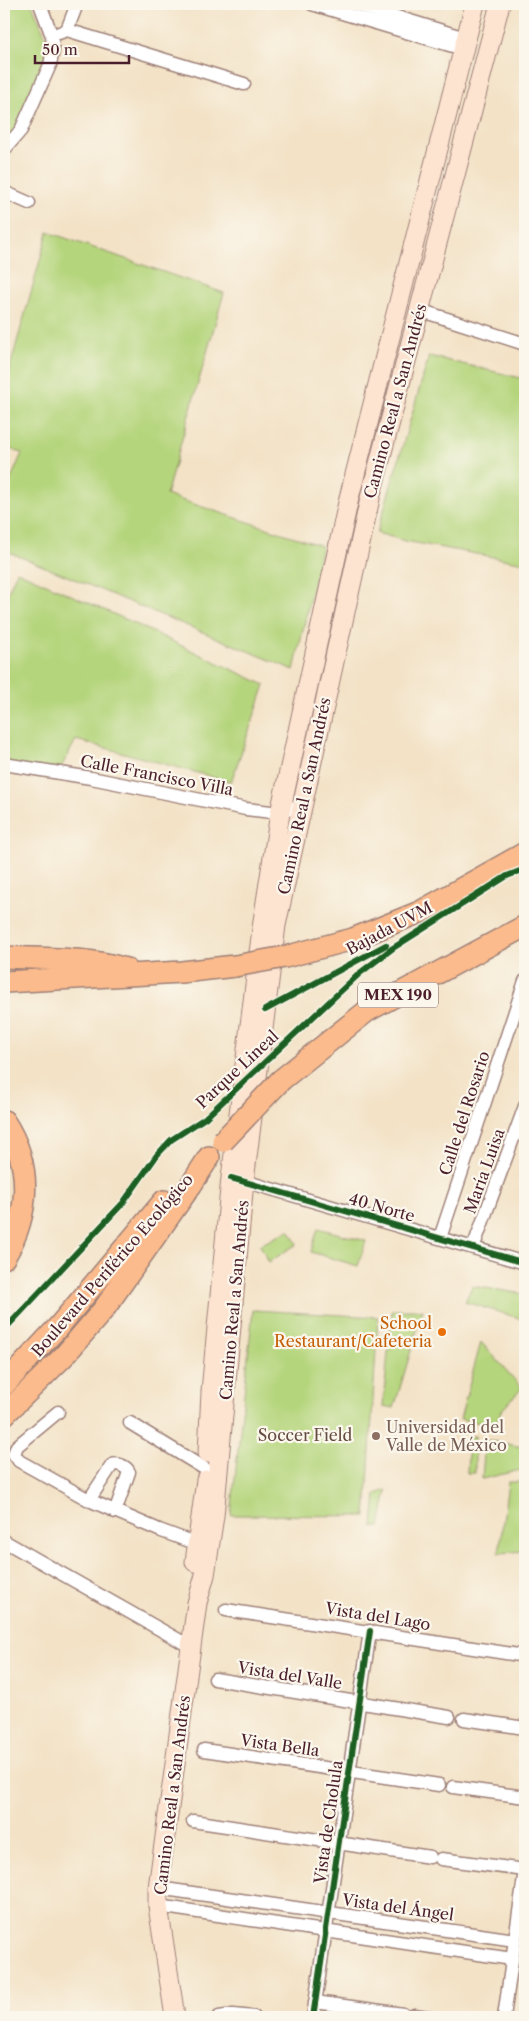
<svg xmlns="http://www.w3.org/2000/svg" width="529" height="2021" viewBox="0 0 529 2021" font-family="'Libre Caslon Text',serif">
  <style>
    .green { fill: #b5d57d; stroke: #807a54 }
    .lines { fill: none; stroke-linecap: round; stroke-linejoin: round }
    .minor-casing { stroke: #9e8078; stroke-width: 15 }
    .secondary-casing { stroke: #9e8078; stroke-width: 21 }
    .trunk-casing { stroke: #9e8078; stroke-width: 24 }
    .minor { stroke: #fff; stroke-width: 12 }
    .secondary { stroke: #fde4d1; stroke-width: 19 }
    .trunk { stroke: #fbbb8c; stroke-width: 21 }
    .trunk-bridge-casing { stroke: #9e8078; stroke-width: 24; stroke-linecap: butt }
    .trunk-bridge { stroke: #fbbb8c; stroke-width: 21 }
    .cycleway-casing { stroke: #fbf7ec; stroke-width: 9 }
    .cycleway { stroke: #1b5e20; stroke-width: 6 }
    .food-dot { fill: #e8710a; stroke: #fbf7ec; stroke-width: 2 }
    .education-dot { fill: #8d6e63; stroke: #fbf7ec; stroke-width: 2 }
    .labels { text-anchor: middle; stroke-width: 4.5; stroke-linejoin: round; paint-order: stroke }
    .shield { fill: #fbf7ec; stroke: #7f6065; stroke-width: 1 }
    .shield-label { font-size: 15px; font-weight: bold; fill: #4a1f2b }
    .street-label { font-size: 16px; fill: #4a1f2b; stroke: #fbf7ec }
    .food-label { font-size: 16px; fill: #c56008; stroke: #fbf7ec; text-anchor: end }
    .education-label { font-size: 16px; fill: #785e54; stroke: #fbf7ec; text-anchor: start }
    .park-label { font-size: 16px; fill: #654c40; stroke: #fbf7ec }
  </style>
  <rect width="100%" height="100%" fill="#fbf7ec"/>
  <filter id="ink" filterUnits="userSpaceOnUse"><feTurbulence type="fractalNoise" baseFrequency=".02" numOctaves="2"/><feDisplacementMap in="SourceGraphic" scale="10" xChannelSelector="R" yChannelSelector="G"/><feConvolveMatrix kernelMatrix="1 2 1 2 8 2 1 2 1" color-interpolation-filters="sRGB"/></filter>
  <filter id="wash" filterUnits="userSpaceOnUse"><feTurbulence type="fractalNoise" baseFrequency=".0096" numOctaves="4" result="noise"/><feDisplacementMap in="SourceGraphic" scale="20" xChannelSelector="R" yChannelSelector="G"/><feGaussianBlur stdDeviation="1.12" result="paint"/><feColorMatrix in="noise" values="0 0 0 0 0 0 0 0 0 0 0 0 0 0 0 0 0 1.4 0 .05"/><feComposite in="paint" operator="in"/></filter>
  <g filter="url(#wash)">
    <rect width="100%" height="100%" fill="#f3e2c6"/>
    <!-- green -->
    <path class="green" d="M4 4H32L48 42 47 59 18 126 4 141Z
      M48 232 224 293 166 495 322 546 294 670 4 550V495L22 453 4 447V388Z
      M429 356 525 379V563L405 541 377 533Z
      M17 571 127 620 265 685 231 782 76 740 58 773 4 764V601Z
      M318 1228 366 1241 358 1266 311 1252Z
      M289 1230 297 1244 269 1262 260 1245Z
      M472 1286 525 1294V1320L465 1302Z
      M253 1310 378 1317 366 1516 231 1515Z
      M392 1310H423L394 1408 383 1406Z
      M481 1342 522 1388 501 1411 495 1426 460 1419Z
      M475 1436V1473H467L469 1437Z
      M485 1440 523 1447 525 1469 482 1479Z
      M508 1482H525V1551L499 1553Z
      M387 1490 380 1527H373L376 1494Z"/>
  </g>
  <g filter="url(#ink)">
    <g class="lines">
      <defs>
        <path id="minor" d="M312 4 463 49
          M355 4 465 38
          M67 30 244 84
          M59 33 67 30 77 4
          M4 150 21 130 50 65 53 50 52 36 40 4
          M4 192 29 203
          M419 310 525 344
          M4 764 91 778 246 809 280 813 303 804
          M237 1179 525 1263
          M440 1238 525 981
          M473 1248 525 1106
          M58 1412 17 1446 14 1454 19 1461 89 1500 159 1530 205 1547
          M130 1423 207 1470
          M89 1500 112 1465C118 1463 126 1466 129 1472L115 1512
          M4 1541 184 1643 191 1649
          M226 1610 525 1656
          M215 1679 449 1717
          M464 1719 525 1728
          M204 1750 439 1785
          M453 1787 525 1797
          M193 1821 430 1857
          M441 1859 525 1870
          M158 1888 515 1940
          M158 1906 512 1959
          M315 2002 403 2014
          M414 2015 428 2017
          M219 2017 233 2015 254 2017
          M313 2017 370 1631
          M504 2017 525 1870"/>
        <path id="secondary" d="M208 1453 211 1392 231 1178 263 921 280 813 349 498 475 4
          M195 1562 206 1480
          M175 2017 158 1906V1888L197 1603 205 1575 214 1516 244 1181 276 925 371 494 500 4"/>
        <path id="trunk" d="M4 957C46 959 86 957 126 969
          M285 957 353 939 420 912 525 853
          M4 982 182 972 235 966
          M281 1080 367 1011 525 926
          M4 1121C33 1165 30 1214 4 1258
          M4 1385 59 1326 164 1201
          M4 1415 64 1356 104 1309 191 1185 209 1157"/>
      </defs>
      <!-- minor casing -->
      <use href="#minor" class="minor-casing"/>
      <!-- secondary casing -->
      <use href="#secondary" class="secondary-casing"/>
      <!-- trunk casing -->
      <use href="#trunk" class="trunk-casing"/>
      <!-- minor -->
      <use href="#minor" class="minor"/>
      <!-- secondary -->
      <use href="#secondary" class="secondary"/>
      <!-- trunk -->
      <use href="#trunk" class="trunk"/>
      <defs>
        <path id="trunk-bridge" d="M235 966 285 957
          M223 1141 281 1080"/>
      </defs>
      <!-- trunk-bridge casing -->
      <use href="#trunk-bridge" class="trunk-bridge-casing"/>
      <!-- trunk-bridge -->
      <use href="#trunk-bridge" class="trunk-bridge"/>
      <defs>
        <path id="cycleway" d="M265 1010 386 945
          M231 1178 525 1263
          M4 1330 123 1203 157 1155 171 1140 205 1118 360 973 393 948 507 876 525 869
          M313 2017 370 1631"/>
      </defs>
      <!-- cycleway casing -->
      <use href="#cycleway" class="cycleway-casing"/>
      <!-- cycleway -->
      <use href="#cycleway" class="cycleway"/>
    </g>
  </g>
  <!-- markers -->
  <circle class="food-dot" cx="442" cy="1332" r="5"/>
  <circle class="education-dot" cx="376" cy="1436" r="5"/>
  <g class="labels">
    <!-- shield labels -->
    <rect class="shield" x="358" y="982.5" width="80" height="25" rx="4"/>
    <g class="shield-label">
      <text x="398" y="1000">MEX 190</text>
    </g>
    <!-- street labels -->
    <g class="street-label">
      <text transform="translate(395 401) rotate(-75)" y="6">Camino Real a San Andrés</text>
      <text transform="translate(157 775) rotate(11)" y="6">Calle Francisco Villa</text>
      <text transform="translate(304 796) rotate(-78)" y="6">Camino Real a San Andrés</text>
      <text transform="translate(389 928) rotate(-28)" y="6">Bajada UVM</text>
      <text transform="translate(237 1069) rotate(-43)" y="6">Parque Lineal</text>
      <text transform="translate(464 1113) rotate(-72)" y="6">Calle del Rosario</text>
      <text transform="translate(484 1171) rotate(-70)" y="6">María Luisa</text>
      <text transform="translate(382 1207) rotate(16)" y="6">40 Norte</text>
      <text transform="translate(112 1265) rotate(-49)" y="6">Boulevard Periférico Ecológico</text>
      <text transform="translate(234 1300) rotate(-85)" y="6">Camino Real a San Andrés</text>
      <text transform="translate(378 1616) rotate(9)" y="6">Vista del Lago</text>
      <text transform="translate(290 1675) rotate(9)" y="6">Vista del Valle</text>
      <text transform="translate(280 1745) rotate(8)" y="6">Vista Bella</text>
      <text transform="translate(172 1795) rotate(-83)" y="6">Camino Real a San Andrés</text>
      <text transform="translate(328 1822) rotate(-82)" y="6">Vista de Cholula</text>
      <text transform="translate(398 1907) rotate(8)" y="6">Vista del Ángel</text>
    </g>
    <!-- food labels -->
    <g class="food-label">
      <text x="432" y="1329">School<tspan x="432" dy="18">Restaurant/Cafeteria</tspan></text>
    </g>
    <!-- education labels -->
    <g class="education-label">
      <text x="386" y="1433">Universidad del<tspan x="386" dy="18">Valle de México</tspan></text>
    </g>
    <!-- park labels -->
    <g class="park-label">
      <text x="305" y="1441">Soccer Field</text>
    </g>
  </g>
  <!-- margin -->
  <rect width="529" height="2021" fill="none" stroke="#fbf7ec" stroke-width="20"/>
  <!-- scale -->
  <path d="M35 55v8h94v-8" fill="none" stroke="#4a1f2b" stroke-width="2.5"/>
  <text x="42" y="55" font-size="15" fill="#4a1f2b" stroke="#fbf7ec" stroke-width="4" paint-order="stroke">50 m</text>
</svg>
